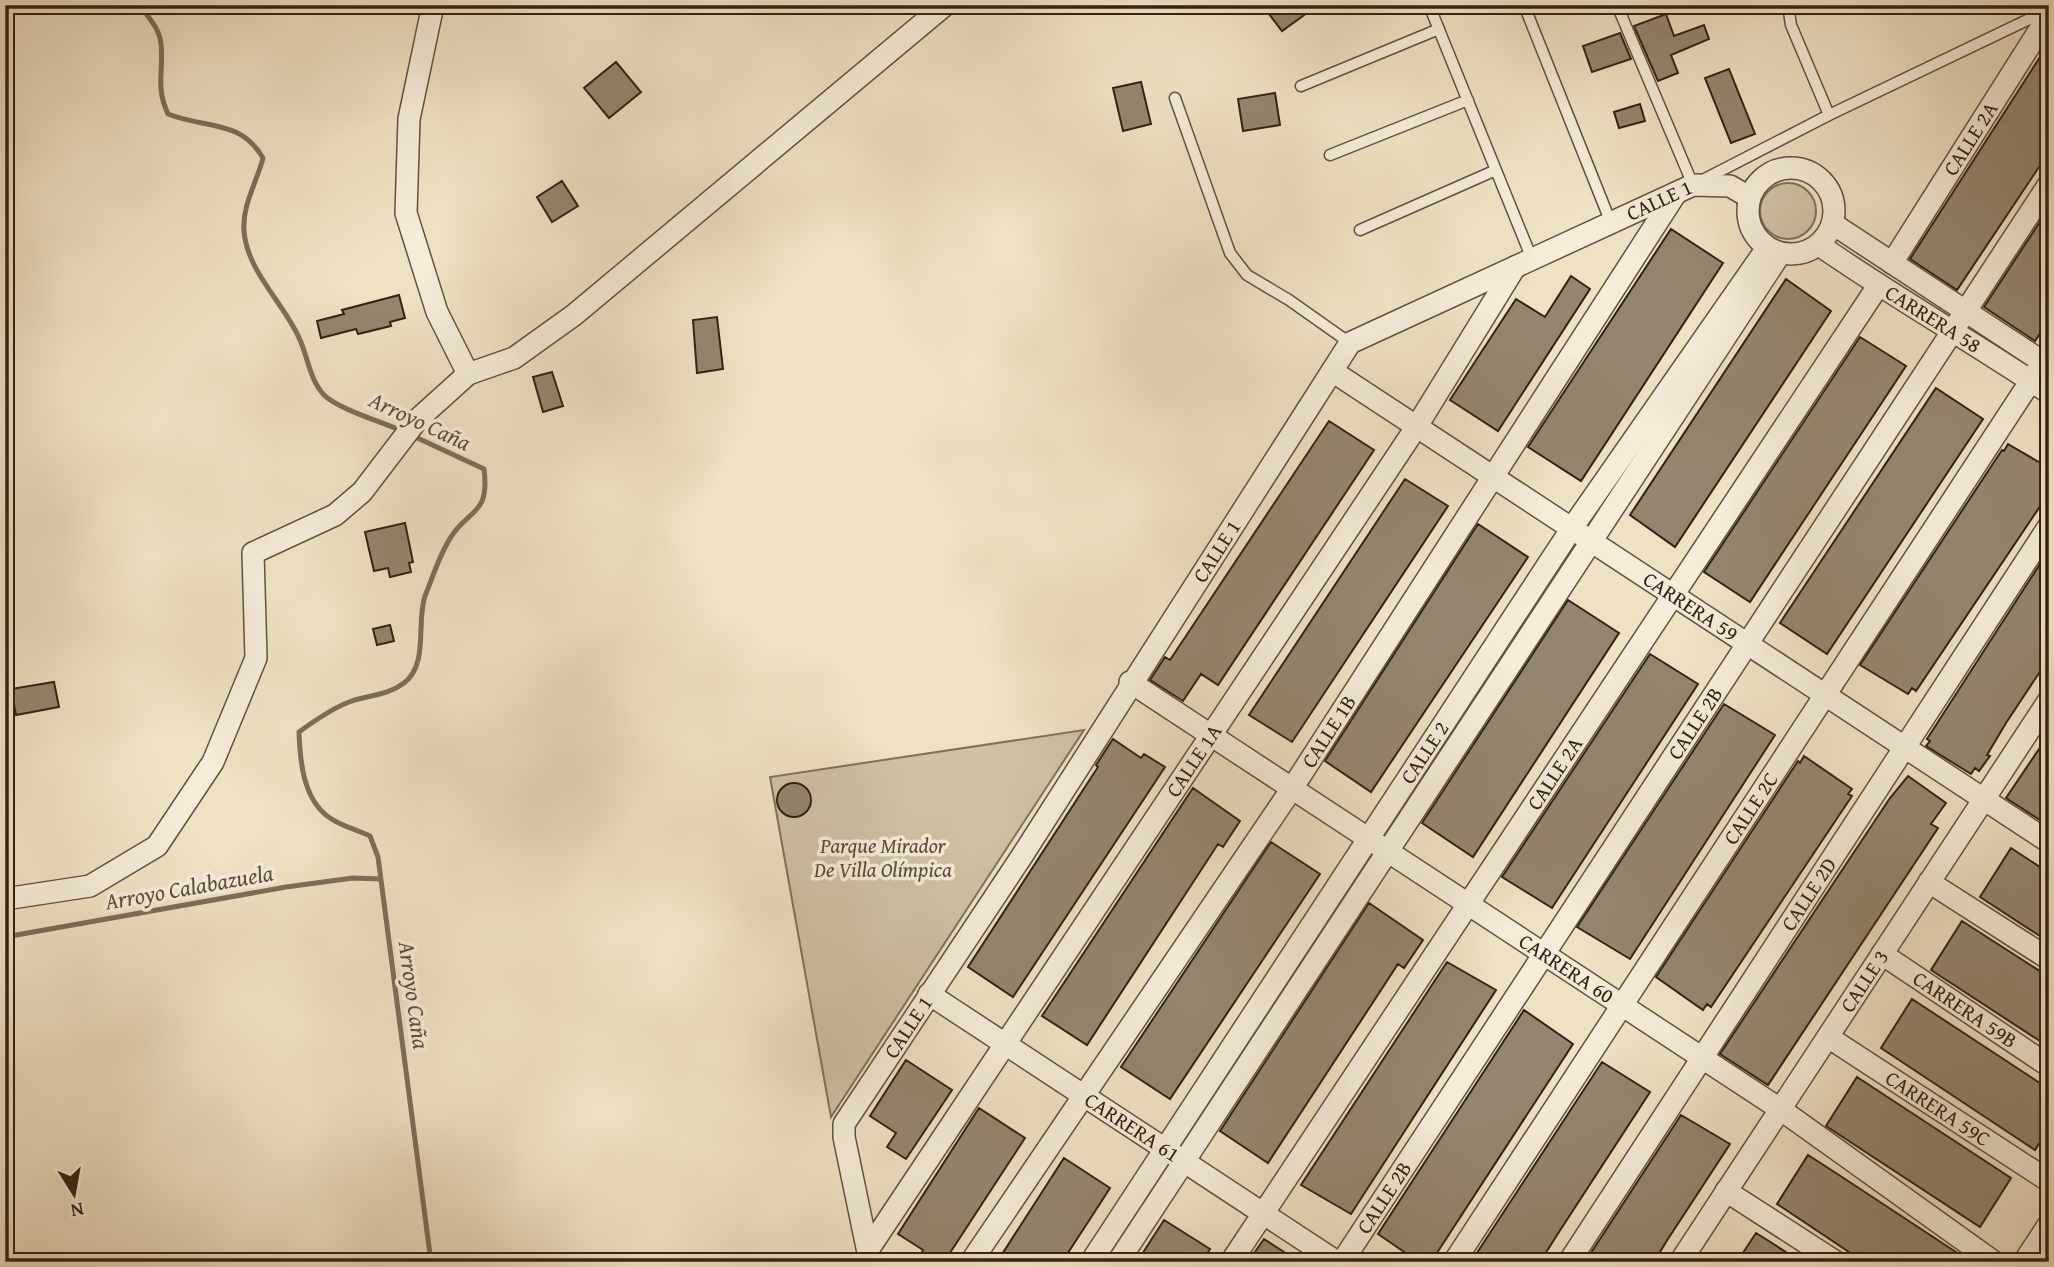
<svg xmlns="http://www.w3.org/2000/svg" width="2054" height="1267" viewBox="0 0 2054 1267" font-family="'Gentium Book Plus',serif">
  <style>
    .green { fill: #cfc1a6; stroke: #80725e; stroke-width: 2 }
    .lines { fill: none; stroke-linecap: round; stroke-linejoin: round }
    .stream { stroke: #7d6e5b; stroke-width: 5 }
    .building { fill: #948570; stroke: #322216; stroke-width: 2 }
    .service-casing { stroke: #615242; stroke-width: 13 }
    .minor-casing { stroke: #615242; stroke-width: 24 }
    .service { stroke: #f5ecd9; stroke-width: 10 }
    .minor { stroke: #f5ecd9; stroke-width: 21 }
    .labels { text-anchor: middle; stroke-width: 7; stroke-linejoin: round; paint-order: stroke }
    .street-label { font-size: 21px; fill: #322216; stroke: #f5ecd9 }
    .park-label { font-size: 21px; font-style: italic; fill: #594a3a; stroke: #f5ecd9 }
    .water-label { font-size: 23px; font-style: italic; fill: #5e4e3e; stroke: #f5ecd9 }
  </style>
  <rect width="100%" height="100%" fill="#efe1c4"/>
  <filter id="stains"><feTurbulence type="fractalNoise" baseFrequency=".00286" numOctaves="4"/><feColorMatrix values="0 0 0 0 .2 0 0 0 0 .09 0 0 0 0 .02 0 0 0 .5 -.17"/></filter>
  <radialGradient id="worn" r=".72"><stop offset=".6" stop-color="#630" stop-opacity="0"/><stop offset="1" stop-color="#630" stop-opacity=".3"/></radialGradient>
  <!-- green -->
  <path class="green" d="M1760 211a28 28 0 1 1 56 0a28 28 0 1 1-56 0Z
    M1084 730 831 1117 770 777Z"/>
  <g class="lines">
    <!-- stream -->
    <path class="stream" d="M140 5C148 17 160 29 161 44 164 71 155 86 168 114 206 129 240 119 263 158 257 182 242 205 244 231 247 272 285 304 300 340 308 358 310 380 324 395 338 409 382 422 402 431
      M411 435 484 469C490 516 468 509 451 537 439 555 433 577 425 596 416 622 429 664 404 683 387 696 368 695 349 702 331 709 314 721 299 732 300 761 303 800 330 818 341 826 358 830 370 836L378 857 431 1262
      M5 937 286 887 353 878 381 879"/>
  </g>
  <!-- building -->
  <path class="building" d="M1282 5H1318L1282 31 1269 14Z
    M1666 14 1674 36 1704 25 1709 39 1671 55 1678 73 1658 81 1634 26Z
    M1620 33 1631 59 1592 72 1583 46Z
    M2049 43V152L1957 290 1910 259Z
    M616 62 641 92 609 118 584 88Z
    M1729 69 1755 134 1731 143 1705 78Z
    M1141 82 1151 124 1123 131 1113 88Z
    M1275 93 1280 125 1243 131 1238 99Z
    M1640 104 1645 121 1619 128 1614 112Z
    M562 181 578 206 552 222 537 197Z
    M2049 208V320L2035 341 1984 307Z
    M1671 229 1723 263 1581 481 1528 447Z
    M1571 276 1590 289 1498 431 1450 400 1516 299 1545 317Z
    M1786 279 1831 311 1675 547 1630 515Z
    M399 295 405 318 390 322 391 326 358 334 356 329 321 338 317 321 344 314 342 310Z
    M717 317 723 369 697 373 693 320Z
    M1860 337 1906 366 1750 602 1704 572Z
    M552 372 563 406 543 412 533 377Z
    M1936 388 1983 419 1827 654 1780 623Z
    M1329 421 1374 450 1218 685 1201 674 1183 701 1150 680 1165 657 1170 660Z
    M2008 444 2049 468V493L1916 691 1912 688 1908 694 1860 665 2002 450 2004 451Z
    M1405 479 1448 506 1292 742 1249 715Z
    M405 523 413 562 409 563 411 572 390 577 388 568 374 571 365 532Z
    M1478 524 1528 557 1371 792 1325 761Z
    M2049 550V658L2006 723 1987 755 1990 756 1979 771 1975 768 1971 774 1926 746 1930 741 1927 739Z
    M1568 600 1619 633 1473 857 1422 823Z
    M390 625 394 641 377 645 373 629Z
    M1650 654 1698 684 1552 908 1502 877Z
    M54 682 59 707 16 715 11 689Z
    M1724 704 1775 735 1630 959 1577 927Z
    M1113 739 1141 758 1144 754 1165 767 1013 997 968 967 1098 767 1096 765Z
    M2039 749 2049 755V826L2006 798Z
    M1804 756 1852 789 1848 794 1852 796 1711 1007 1707 1004 1703 1010 1656 977 1798 761 1800 763Z
    M1908 776 1946 803 1931 824 1938 828 1768 1085 1720 1054 1890 798Z
    M777 800a17 17 0 1 1 34 0a17 17 0 1 1-34 0Z
    M1193 788 1240 821 1223 847 1218 844 1087 1045 1042 1016Z
    M1271 842 1320 874 1170 1099 1121 1067Z
    M2011 848 2049 873V942L1980 897Z
    M1369 903 1423 940 1404 968 1398 964 1268 1163 1220 1131Z
    M1962 921 2049 977V1047L1931 970Z
    M1447 962 1496 990 1351 1214 1301 1185Z
    M1912 999 2049 1089V1128L2035 1150 1881 1048Z
    M1524 1010 1573 1044 1431 1262H1419L1378 1234Z
    M906 1060 952 1090 906 1159 887 1147 896 1133 870 1116Z
    M1602 1062 1650 1092 1559 1232 1540 1262H1471Z
    M1857 1077 2011 1178 1980 1227 1826 1126Z
    M979 1108 1025 1138 944 1262H916L923 1250 898 1234Z
    M1681 1115 1730 1144 1666 1242 1654 1262H1585Z
    M1808 1155 1839 1175 1971 1262H1864L1777 1204Z
    M1064 1158 1110 1188 1092 1216 1062 1262H997Z
    M1164 1220 1210 1249 1202 1262H1137Z
    M1756 1233 1772 1243 1801 1262H1737Z
    M1264 1239 1284 1252 1278 1262H1248Z"/>
  <g class="lines">
    <defs>
      <path id="service" d="M1429 5 1532 259
        M1524 5 1611 223
        M1617 5 1693 185 1829 115 2048 10
        M1788 5 1791 25 1829 115
        M1301 86 1439 29
        M1175 98 1230 253 1247 275 1289 300 1350 343
        M1330 155 1468 100
        M1360 230 1496 170"/>
      <g id="minor">
        <path d="M433 5 409 119 406 213 437 312 468 374"/>
        <circle cx="1791" cy="211" r="43"/>
        <path d="M1833 224 2049 366"/>
        <path id="s1" d="M1819 245C1894 297 1973 342 2049 393"/>
        <path id="s2" d="M1892 263 2049 15"/>
        <path id="s3" d="M1332 371 2049 842"/>
        <path id="s4" d="M1130 682 1780 1109 1994 1262"/>
        <path d="M1929 882 2049 959"/>
        <path d="M5 899 90 886 157 846 213 762 256 658 253 553 335 515 362 492 417 420 468 374 514 358 574 315 945 5"/>
        <path id="s5" d="M1882 954 2049 1066"/>
        <path id="s6" d="M929 994 1337 1262"/>
        <path id="s7" d="M1828 1037 2049 1181"/>
        <path d="M1726 1191 1836 1262"/>
        <path id="s8" d="M868 1250 1417 426 1515 267"/>
        <path id="s9" d="M870 1262 844 1137V1124L1022 856 1350 343 1693 185 1730 186 1749 197"/>
        <path id="s10" d="M971 1262 1293 787 1676 193"/>
        <path id="s11" d="M1091 1262 1572 528 1767 248"/>
        <path d="M1118 1262 1780 254"/>
        <path id="s12" d="M1231 1262 1878 286"/>
        <path id="s13" d="M1342 1262 2049 184"/>
        <path id="s14" d="M1454 1262 2049 353"/>
        <path id="s15" d="M1569 1262 2049 526"/>
        <path id="s16" d="M1680 1262 2049 700"/>
        <path d="M2024 1262 2049 1224"/>
      </g>
    </defs>
    <!-- service casing -->
    <use href="#service" class="service-casing"/>
    <!-- minor casing -->
    <use href="#minor" class="minor-casing"/>
    <!-- service -->
    <use href="#service" class="service"/>
    <!-- minor -->
    <use href="#minor" class="minor"/>
  </g>
  <g class="labels">
    <!-- street labels -->
    <g class="street-label">
      <text dy="7" stroke="none"><textPath href="#s2" startOffset="147">CALLE 2A</textPath></text>
      <text dy="7" stroke="none"><textPath href="#s9" startOffset="1412">CALLE 1</textPath></text>
      <text dy="7" stroke="none"><textPath href="#s1" startOffset="136">CARRERA 58</textPath></text>
      <text dy="7" stroke="none"><textPath href="#s9" startOffset="824">CALLE 1</textPath></text>
      <text dy="7" stroke="none"><textPath href="#s3" startOffset="429">CARRERA 59</textPath></text>
      <text dy="7" stroke="none"><textPath href="#s13" startOffset="644">CALLE 2B</textPath></text>
      <text dy="7" stroke="none"><textPath href="#s10" startOffset="640">CALLE 1B</textPath></text>
      <text dy="7" stroke="none"><textPath href="#s11" startOffset="609">CALLE 2</textPath></text>
      <text dy="7" stroke="none"><textPath href="#s8" startOffset="588">CALLE 1A</textPath></text>
      <text dy="7" stroke="none"><textPath href="#s12" startOffset="586">CALLE 2A</textPath></text>
      <text dy="7" stroke="none"><textPath href="#s14" startOffset="542">CALLE 2C</textPath></text>
      <text dy="7" stroke="none"><textPath href="#s15" startOffset="439">CALLE 2D</textPath></text>
      <text dy="7" stroke="none"><textPath href="#s4" startOffset="522">CARRERA 60</textPath></text>
      <text dy="7" stroke="none"><textPath href="#s16" startOffset="336">CALLE 3</textPath></text>
      <text dy="7" stroke="none"><textPath href="#s5" startOffset="100">CARRERA 59B</textPath></text>
      <text dy="7" stroke="none"><textPath href="#s9" startOffset="257">CALLE 1</textPath></text>
      <text dy="7" stroke="none"><textPath href="#s7" startOffset="131">CARRERA 59C</textPath></text>
      <text dy="7" stroke="none"><textPath href="#s6" startOffset="243">CARRERA 61</textPath></text>
      <text dy="7" stroke="none"><textPath href="#s13" startOffset="77">CALLE 2B</textPath></text>
    </g>
    <!-- park labels -->
    <g class="park-label">
      <text x="883" y="853">Parque Mirador<tspan x="883" dy="24">De Villa Olímpica</tspan></text>
    </g>
    <!-- water labels -->
    <g class="water-label">
      <text transform="translate(420 421) rotate(25)" y="8">Arroyo Caña</text>
      <text transform="translate(189 887) rotate(-10)" y="8">Arroyo Calabazuela</text>
      <text transform="translate(414 995) rotate(82)" y="8">Arroyo Caña</text>
    </g>
  </g>
  <!-- margin -->
  <rect width="2054" height="1267" fill="none" stroke="#efe1c4" stroke-width="28"/>
  <rect x="7" y="7" width="2040" height="1253" fill="none" stroke="#322216" stroke-width="3.5"/>
  <rect x="14" y="14" width="2026" height="1239" fill="none" stroke="#322216" stroke-width="2"/>
  <!-- north arrow -->
  <g transform="translate(74 1194) rotate(169)" stroke="#f5ecd9" stroke-width="5" paint-order="stroke">
  <path d="M0-5L12 26L0 18L-12 26Z" fill="#322216"/>
  <text y="-10" font-size="19" font-weight="bold" text-anchor="middle" fill="#322216">N</text>
  </g>
  <rect width="100%" height="100%" filter="url(#stains)"/>
  <rect width="100%" height="100%" fill="url(#worn)"/>
</svg>
